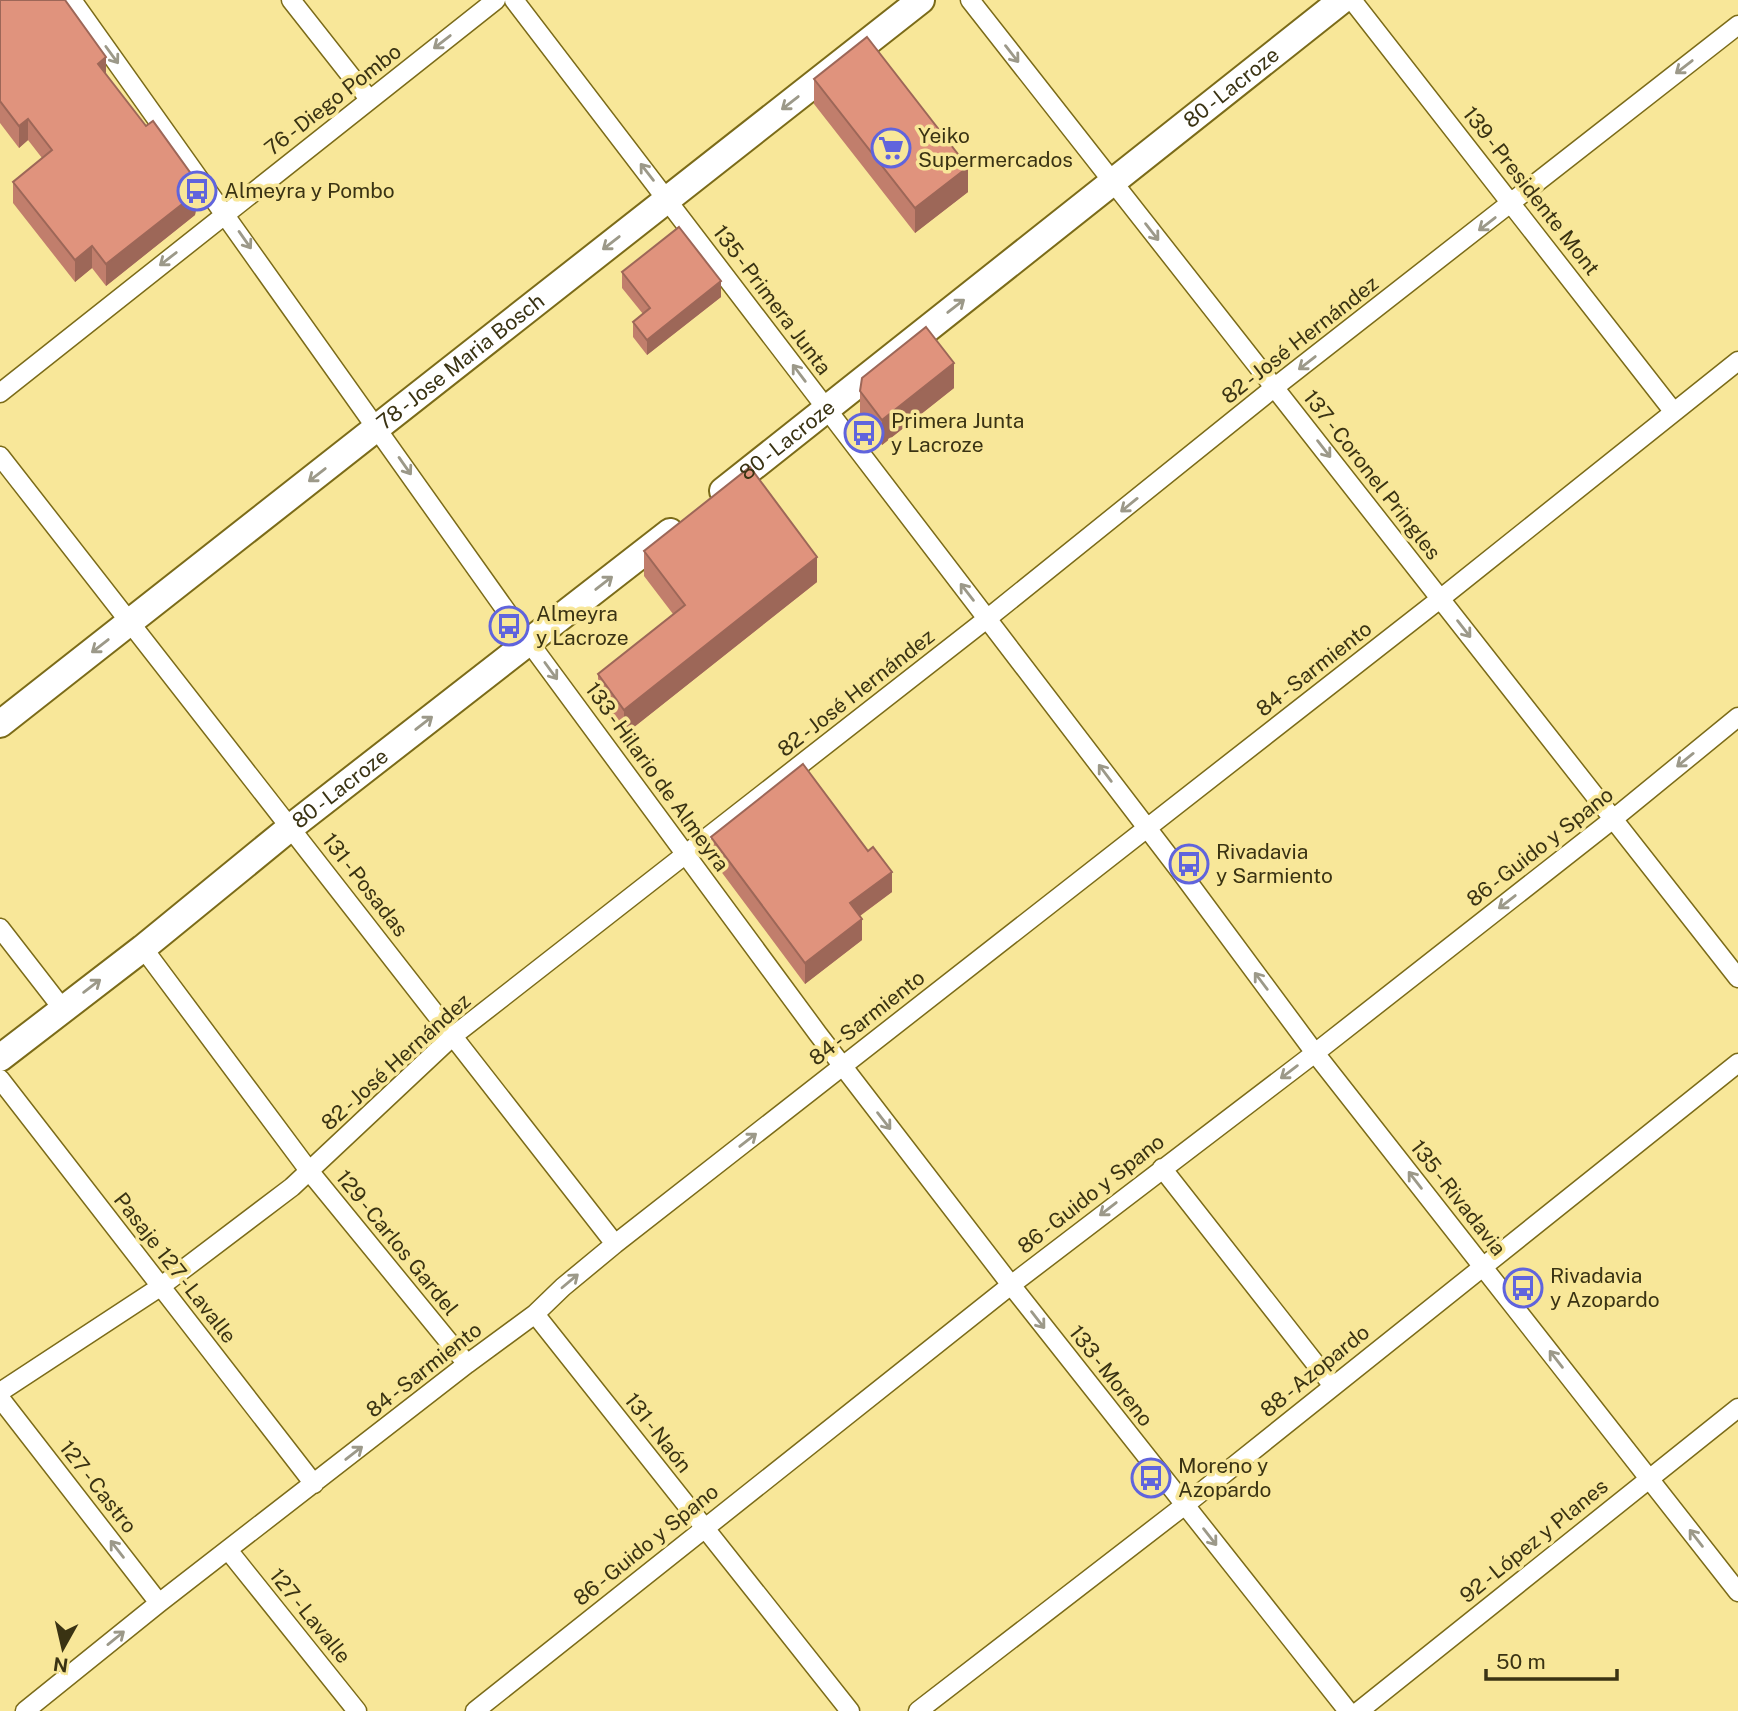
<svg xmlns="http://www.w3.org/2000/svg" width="1738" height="1711" viewBox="0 0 1738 1711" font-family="'Public Sans',sans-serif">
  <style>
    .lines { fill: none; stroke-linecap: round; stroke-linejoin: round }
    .street-casing { stroke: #7b6b19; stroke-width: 21 }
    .secondary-casing { stroke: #7b6b19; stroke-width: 30 }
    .street { stroke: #fff; stroke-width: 18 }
    .secondary { stroke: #fff; stroke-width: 26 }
    .wall { fill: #c17e6c }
    .shaded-wall { fill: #9d6758 }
    .building { fill: #e0937d; stroke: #9d6758; stroke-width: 2 }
    .oneway { stroke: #9c9989 }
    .labels { text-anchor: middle; stroke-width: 7; stroke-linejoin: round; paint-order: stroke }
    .street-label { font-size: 21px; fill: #3a3313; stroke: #f8e799 }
    .poi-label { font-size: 21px; fill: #3a3313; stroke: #f8e799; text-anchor: start }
  </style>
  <rect width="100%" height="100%" fill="#f8e799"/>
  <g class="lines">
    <defs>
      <path id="street" d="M72 0 512 619 818 1034 1011 1285 1348 1711
        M291 0 369 99
        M514 0 1180 871 1315 1053 1738 1592
        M970 0 1738 978
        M1352 0 1673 411
        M0 393 496 0
        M0 456 615 1244
        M0 928 62 1008
        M143 948 310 1172 467 1364
        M0 1079 314 1484
        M1162 1168 1333 1386
        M535 1314 850 1711
        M0 1392 160 1287 292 1187 453 1036 988 618 1275 387 1738 25
        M0 1398 159 1603
        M228 1550 357 1711
        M25 1711 159 1603 467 1364 535 1314 563 1287 615 1244 1440 599 1738 361
        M475 1711 1011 1285 1315 1053 1612 820 1738 717
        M918 1711 1185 1505 1738 1063
        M1359 1711 1738 1408"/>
      <g id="secondary">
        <path id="s1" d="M723 491 1342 0"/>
        <path id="s2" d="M0 724 921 0"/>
        <path id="s3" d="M0 1058 143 948 291 827 670 532"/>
      </g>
    </defs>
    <!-- street casing -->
    <use href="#street" class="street-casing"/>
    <!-- secondary casing -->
    <use href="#secondary" class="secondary-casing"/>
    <!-- street -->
    <use href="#street" class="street"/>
    <!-- secondary -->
    <use href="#secondary" class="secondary"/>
  </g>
  <!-- wall -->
  <path class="wall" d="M0 0 106 75 197 204 195 215 106 286 92 268 75 282 13 203V182L42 158 28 140 19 148 0 123Z
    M814 79 968 192 915 233 814 104Z
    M622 272 721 297 647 355 633 337V322L643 314 622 288Z
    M954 388 882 445 860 416V391Z
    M644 551 817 582 624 735 598 699V674L673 614 644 576Z
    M711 837 892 892 860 916 862 940 805 984 711 858Z"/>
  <!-- shaded-wall -->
  <path class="shaded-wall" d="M106 57V79L98 64Z
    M28 119V140L19 148V126Z
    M968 167V192L915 233V208Z
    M197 182V204L195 215 106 286V264Z
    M92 246V268L75 282V260Z
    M721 281V297L647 355V340Z
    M954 363V388L882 445V420Z
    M817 557V582L624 735V710Z
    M892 872V892L850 923V903Z
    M862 919V940L805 984V963Z"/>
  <!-- building -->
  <path class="building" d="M0 0H65L106 57 98 64 146 126 153 121 197 182 195 194 106 264 92 246 75 260 13 182 52 150 28 119 19 126 0 101Z
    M867 37 968 167 915 208 814 79Z
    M679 227 721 281 647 340 633 322 650 308 622 272Z
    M926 327 954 363 882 420 860 391 862 378Z
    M750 467 817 557 624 710 598 674 685 605 644 551Z
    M803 764 868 851 873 847 892 872 850 903 862 919 805 963 711 837Z"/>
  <!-- one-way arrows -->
  <defs><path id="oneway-shaft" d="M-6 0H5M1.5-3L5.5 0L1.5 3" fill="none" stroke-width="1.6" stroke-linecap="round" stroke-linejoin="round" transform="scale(1.75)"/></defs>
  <g class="oneway">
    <use href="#oneway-shaft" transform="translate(442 42) rotate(142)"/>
    <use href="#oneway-shaft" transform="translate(1012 54) rotate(52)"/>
    <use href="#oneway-shaft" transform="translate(112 55) rotate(54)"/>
    <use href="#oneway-shaft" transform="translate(1684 67) rotate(142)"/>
    <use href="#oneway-shaft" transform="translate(790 103) rotate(142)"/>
    <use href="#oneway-shaft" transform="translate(647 172) rotate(-128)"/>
    <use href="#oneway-shaft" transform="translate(1487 224) rotate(142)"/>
    <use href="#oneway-shaft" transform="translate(1152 232) rotate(52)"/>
    <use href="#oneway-shaft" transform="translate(245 240) rotate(55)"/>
    <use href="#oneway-shaft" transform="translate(611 243) rotate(142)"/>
    <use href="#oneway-shaft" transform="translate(168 259) rotate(142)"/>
    <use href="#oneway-shaft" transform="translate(956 306) rotate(-38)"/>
    <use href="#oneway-shaft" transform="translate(1307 363) rotate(142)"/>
    <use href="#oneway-shaft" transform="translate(799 373) rotate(-127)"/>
    <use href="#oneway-shaft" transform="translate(1324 449) rotate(52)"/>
    <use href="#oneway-shaft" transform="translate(405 466) rotate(55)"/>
    <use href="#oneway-shaft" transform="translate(317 475) rotate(142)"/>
    <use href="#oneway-shaft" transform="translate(1129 505) rotate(141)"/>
    <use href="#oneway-shaft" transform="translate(604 583) rotate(-38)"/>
    <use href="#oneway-shaft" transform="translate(967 592) rotate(-128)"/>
    <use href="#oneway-shaft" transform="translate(1464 629) rotate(52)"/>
    <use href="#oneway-shaft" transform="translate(100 646) rotate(142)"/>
    <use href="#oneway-shaft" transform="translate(551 671) rotate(54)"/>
    <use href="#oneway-shaft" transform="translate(424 723) rotate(-38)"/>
    <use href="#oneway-shaft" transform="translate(1685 760) rotate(141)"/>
    <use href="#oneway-shaft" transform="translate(1105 773) rotate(-127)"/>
    <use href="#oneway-shaft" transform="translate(1507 902) rotate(142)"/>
    <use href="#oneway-shaft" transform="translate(1261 981) rotate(-127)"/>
    <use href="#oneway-shaft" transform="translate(92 986) rotate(-37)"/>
    <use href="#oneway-shaft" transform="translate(1289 1072) rotate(143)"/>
    <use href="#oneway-shaft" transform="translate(884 1121) rotate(52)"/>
    <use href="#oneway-shaft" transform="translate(748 1140) rotate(-38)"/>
    <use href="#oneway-shaft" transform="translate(1415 1180) rotate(-128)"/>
    <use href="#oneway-shaft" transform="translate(1108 1209) rotate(142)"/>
    <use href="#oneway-shaft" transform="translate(570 1281) rotate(-40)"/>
    <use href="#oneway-shaft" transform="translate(1038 1320) rotate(52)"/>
    <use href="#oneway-shaft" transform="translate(1556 1359) rotate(-128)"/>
    <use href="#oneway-shaft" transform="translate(354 1453) rotate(-38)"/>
    <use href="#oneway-shaft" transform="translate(1210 1537) rotate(52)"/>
    <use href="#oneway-shaft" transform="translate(1696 1538) rotate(-128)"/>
    <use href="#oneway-shaft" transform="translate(117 1549) rotate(-128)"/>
    <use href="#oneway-shaft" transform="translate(116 1638) rotate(-39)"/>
  </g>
  <!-- icons -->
  <defs>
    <symbol id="supermarket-ring" viewBox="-11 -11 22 22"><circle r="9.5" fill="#f8e799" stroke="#6064dd" stroke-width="1.5"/><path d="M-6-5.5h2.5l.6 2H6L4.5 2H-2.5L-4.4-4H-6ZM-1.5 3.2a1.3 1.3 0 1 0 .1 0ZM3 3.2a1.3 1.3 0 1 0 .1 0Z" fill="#6064dd"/></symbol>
    <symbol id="bus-ring" viewBox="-11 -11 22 22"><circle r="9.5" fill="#f8e799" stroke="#6064dd" stroke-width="1.5"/><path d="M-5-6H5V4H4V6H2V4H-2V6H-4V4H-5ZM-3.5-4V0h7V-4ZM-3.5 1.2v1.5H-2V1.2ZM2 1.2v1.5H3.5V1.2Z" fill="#6064dd"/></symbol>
  </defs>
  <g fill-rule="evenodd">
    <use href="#supermarket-ring" x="869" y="126" width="44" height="44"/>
    <use href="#bus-ring" x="175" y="169" width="44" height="44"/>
    <use href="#bus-ring" x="842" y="411" width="44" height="44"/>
    <use href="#bus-ring" x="487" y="604" width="44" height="44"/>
    <use href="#bus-ring" x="1167" y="842" width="44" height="44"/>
    <use href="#bus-ring" x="1501" y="1266" width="44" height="44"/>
    <use href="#bus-ring" x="1129" y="1456" width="44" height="44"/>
  </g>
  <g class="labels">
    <!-- street labels -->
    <g class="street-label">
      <text dy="7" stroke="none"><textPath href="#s1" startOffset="649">80 - Lacroze</textPath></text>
      <text transform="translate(333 100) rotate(-38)" y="7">76 - Diego Pombo</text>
      <text transform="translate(1531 191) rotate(52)" y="7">139 - Presidente Mont</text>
      <text transform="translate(772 300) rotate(53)" y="7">135 - Primera Junta</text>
      <text transform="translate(1300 340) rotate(-38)" y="7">82 - José Hernández</text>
      <text dy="7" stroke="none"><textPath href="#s2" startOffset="586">78 - Jose Maria Bosch</textPath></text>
      <text dy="7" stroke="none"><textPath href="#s1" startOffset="82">80 - Lacroze</textPath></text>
      <text transform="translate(1372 475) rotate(52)" y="7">137 - Coronel Pringles</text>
      <text transform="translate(1314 669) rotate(-38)" y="7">84 - Sarmiento</text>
      <text transform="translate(856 693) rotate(-38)" y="7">82 - José Hernández</text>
      <text transform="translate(657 777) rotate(54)" y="7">133 - Hilario de Almeyra</text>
      <text dy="7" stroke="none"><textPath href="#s3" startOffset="434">80 - Lacroze</textPath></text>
      <text transform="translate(1540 847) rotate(-38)" y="7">86 - Guido y Spano</text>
      <text transform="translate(365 885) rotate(52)" y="7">131 - Posadas</text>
      <text transform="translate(867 1018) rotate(-38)" y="7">84 - Sarmiento</text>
      <text transform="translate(396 1062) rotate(-42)" y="7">82 - José Hernández</text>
      <text transform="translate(1091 1194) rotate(-38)" y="7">86 - Guido y Spano</text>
      <text transform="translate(1458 1198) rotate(52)" y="7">135 - Rivadavia</text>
      <text transform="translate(397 1243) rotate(51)" y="7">129 - Carlos Gardel</text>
      <text transform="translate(175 1268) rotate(52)" y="7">Pasaje 127 - Lavalle</text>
      <text transform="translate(424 1370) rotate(-38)" y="7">84 - Sarmiento</text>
      <text transform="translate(1315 1371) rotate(-39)" y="7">88 - Azopardo</text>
      <text transform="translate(1111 1376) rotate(52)" y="7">133 - Moreno</text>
      <text transform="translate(658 1433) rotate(52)" y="7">131 - Naón</text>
      <text transform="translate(98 1487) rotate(52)" y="7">127 - Castro</text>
      <text transform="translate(1534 1541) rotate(-39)" y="7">92 - López y Planes</text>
      <text transform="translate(646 1545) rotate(-39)" y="7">86 - Guido y Spano</text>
      <text transform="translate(310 1616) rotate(51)" y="7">127 - Lavalle</text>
    </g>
    <!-- poi labels -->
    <g class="poi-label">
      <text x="918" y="143">Yeiko<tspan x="918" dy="24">Supermercados</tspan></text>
      <text x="224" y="198">Almeyra y Pombo</text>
      <text x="891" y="428">Primera Junta<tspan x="891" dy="24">y Lacroze</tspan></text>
      <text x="536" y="621">Almeyra<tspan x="536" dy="24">y Lacroze</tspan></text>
      <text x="1216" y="859">Rivadavia<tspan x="1216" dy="24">y Sarmiento</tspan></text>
      <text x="1550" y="1283">Rivadavia<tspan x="1550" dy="24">y Azopardo</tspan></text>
      <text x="1178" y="1473">Moreno y<tspan x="1178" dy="24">Azopardo</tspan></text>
    </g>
  </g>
  <!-- north arrow -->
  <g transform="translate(63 1648) rotate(188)" stroke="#f8e799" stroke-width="5" paint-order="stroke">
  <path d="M0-5L12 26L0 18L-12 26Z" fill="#3a3313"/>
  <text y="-10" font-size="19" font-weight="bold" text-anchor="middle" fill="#3a3313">N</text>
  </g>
  <!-- scale -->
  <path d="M1486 1669v10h131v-10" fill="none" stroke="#3a3313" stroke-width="3.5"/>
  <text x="1496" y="1669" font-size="21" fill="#3a3313" stroke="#f8e799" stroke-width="5" paint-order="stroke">50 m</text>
</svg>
